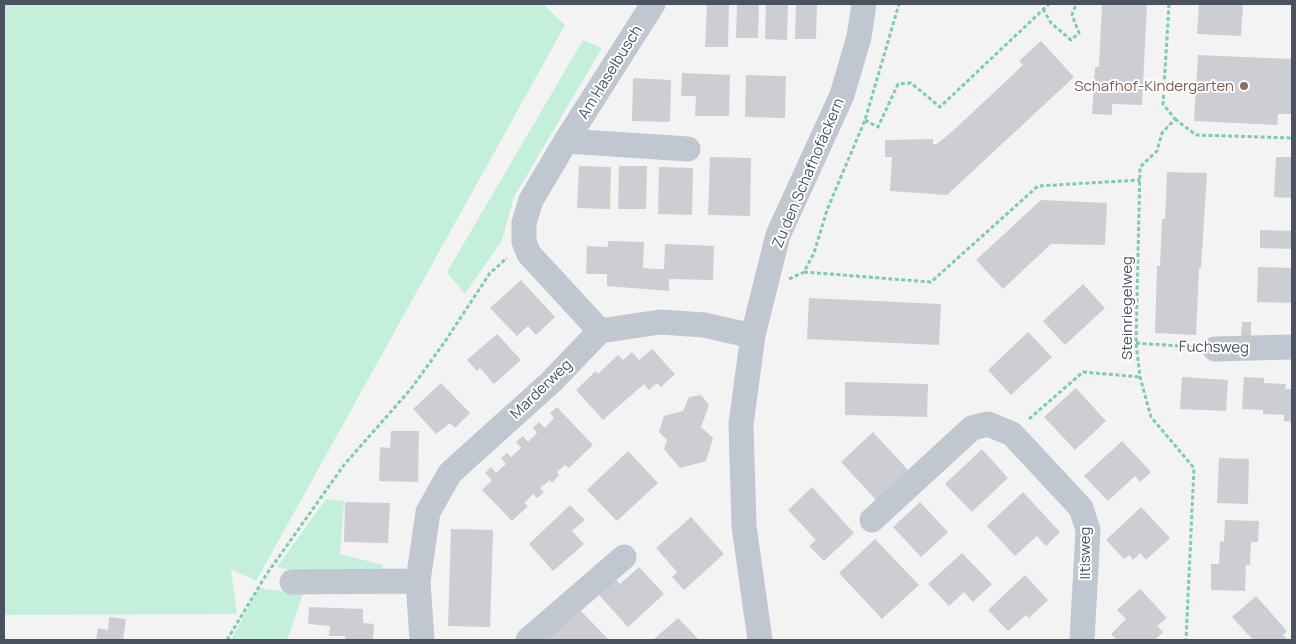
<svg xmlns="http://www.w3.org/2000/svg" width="1296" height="644" viewBox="0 0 1296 644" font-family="Manrope,sans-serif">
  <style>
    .green { fill: #c4efdb }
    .building { fill: #cdced4 }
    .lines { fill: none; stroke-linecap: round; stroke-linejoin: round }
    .path { stroke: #7dccb1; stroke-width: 3; stroke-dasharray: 4 2.5; stroke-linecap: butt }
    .minor { stroke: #c1c7d0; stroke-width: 25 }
    .education-dot { fill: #8d6e63; stroke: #fff; stroke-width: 2 }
    .labels { text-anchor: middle; stroke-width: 4; stroke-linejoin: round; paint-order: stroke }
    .street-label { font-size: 15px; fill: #4b525f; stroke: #fff }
    .education-label { font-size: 15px; fill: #785e54; stroke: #fff; text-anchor: end }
  </style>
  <rect width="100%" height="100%" fill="#f4f3f3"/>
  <!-- green -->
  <path class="green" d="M4 4H543L565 25 256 581 231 569 237 614 4 615Z
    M583 40 602 48 514 197 502 240 465 294 447 272Z
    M326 499 344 501 340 554 383 565 380 573 301 572 277 567Z
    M259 588 303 594 287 640H231Z"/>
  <!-- building -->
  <path class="building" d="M707 4H729L728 47H705Z
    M737 4H759L758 38H736Z
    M766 4H788L787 40 765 39Z
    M796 4H817L816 39H795Z
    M1102 4H1147L1142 105 1112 104V115L1092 114 1095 67H1099Z
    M1199 4H1243L1241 36 1197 34Z
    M1041 41 1074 77 947 195 890 191 892 157H885V140L933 139V144H937L956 128 1023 65 1019 61Z
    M1198 55 1292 59V114H1278L1277 125 1194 121Z
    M682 73 730 75 729 116H695L696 96H681Z
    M746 75 786 76 785 118 745 117Z
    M633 78 671 80 670 122 632 121Z
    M710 157 751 158 750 216 708 215Z
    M1276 157H1292V198L1274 197Z
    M579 166 611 167 610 209 577 208Z
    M619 166H647L646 209H618Z
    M659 167 693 168 692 215 658 214Z
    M1167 172 1207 173 1201 268H1199L1196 335 1155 333 1157 266H1160L1162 219H1165Z
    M1041 200 1107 203 1105 245 1051 244 1003 289 976 260Z
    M1260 230 1292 231V249L1260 248Z
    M608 241 644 242 643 268 654 269H664L665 244 714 246 713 280 669 279V291L607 286V274H586L587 246 608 247Z
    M1258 267 1292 268V303L1257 302Z
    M521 280 555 317 536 335 528 326 517 336 490 308Z
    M1083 284 1105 308 1065 345 1043 321Z
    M809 298 941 304 939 345 807 339Z
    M1242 322H1251V338H1241Z
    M1028 332 1052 357 1011 395 988 370Z
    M497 334 521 360 494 384 480 368 477 371 467 360Z
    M652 349 675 374 661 387 657 383 649 390 644 384 603 420 576 390 596 371 598 374 618 355 623 360 632 352 639 360Z
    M1182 377 1228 380 1226 411 1180 409Z
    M1244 377 1264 378V383L1286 384 1285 389H1292V422L1284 421V415L1263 414V410L1242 409Z
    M845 382 928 384 927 417 845 415Z
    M441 383 470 413 455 428 450 423 436 434 413 409Z
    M1076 388 1106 421 1075 450 1044 417Z
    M701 395 709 405 701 427 713 438 706 461 680 468 664 449 667 440 659 432 664 416 683 411 689 397Z
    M557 407 593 445 569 468 565 465 557 472 559 475 552 483 550 480 540 488 544 492 537 498 533 494 524 503 528 506 512 521 482 490 492 480 485 473 491 467 496 473 506 464 501 458 507 453 511 457 521 448 516 442 523 436 528 442 537 433 533 428 539 422 545 428 554 418 550 413Z
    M391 431H419L418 482 379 481 380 447 390 448Z
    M873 432 909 471 877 501 841 462Z
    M1122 441 1151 472 1140 482 1135 476 1108 501 1084 476Z
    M982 449 1008 478 972 512 945 484Z
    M628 451 658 483 617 521 587 490Z
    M1219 458 1249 459 1248 504 1217 503Z
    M812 487 854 533 824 561 809 546 816 540 788 510Z
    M1023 492 1060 532 1046 546 1037 536 1015 556 987 526Z
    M345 502 390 503 388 543 344 542Z
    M920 502 948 532 921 557 893 527Z
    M570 505 585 520 572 531 584 544 553 571 529 544Z
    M1141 507 1170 538 1146 560 1140 553 1133 560 1129 555 1124 559 1106 540Z
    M691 517 724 554 684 590 672 577 677 572 656 548Z
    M1225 520 1259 521 1258 542H1251L1250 565H1246L1245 591 1211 590V564H1219L1220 541 1224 542Z
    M451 529 493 530 490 627 448 626Z
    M875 539 919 585 882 619 839 573Z
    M962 553 992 584 973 602 964 592 949 606 928 584Z
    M639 567 664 594 628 627 598 594 615 579 620 584Z
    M1025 575 1048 600 1029 618 1026 615 1008 631 988 610Z
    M1140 589 1167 618 1157 626 1163 632 1155 640H1117L1111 634 1126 619 1117 610Z
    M1256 596 1287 631 1283 635 1288 640H1253L1232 617Z
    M309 607 363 609V623L374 624 373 640H345V636H329L330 626 308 624Z
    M579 609 609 640H546Z
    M109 617 126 619 123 640H96L98 628 108 630Z
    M678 618 699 640H653Z"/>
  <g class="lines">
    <!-- path -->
    <path class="path" d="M1169 4 1163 104 1175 119 1162 133 1157 151 1140 167 1136 343 1140 377 1151 417 1194 468 1186 640
      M1043 9 1051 23 1071 40 1079 33 1072 15 1076 4
      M1175 119 1196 135 1292 138
      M865 120 878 127 898 84 911 83 940 107 1049 4
      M804 272 931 282 1038 186 1140 180
      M789 279 804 272 814 253 827 210 865 120 899 4
      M1136 343 1194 347
      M1029 419 1083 372 1140 377
      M227 640 266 575 344 465 410 390 444 343 490 273 507 258"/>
    <!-- minor -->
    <path class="minor" d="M566 141 688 149
      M600 331 529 254 524 242V223L531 200 566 141 653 4
      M1215 349 1292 347
      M872 520 972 428 988 424 1012 434 1081 508 1088 530 1082 640
      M292 582 418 581
      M422 640 418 581 428 512 450 473 551 382 600 331 660 322 704 325 753 336
      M528 640 624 557
      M760 640 744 526 741 424 753 335 778 235 842 95 859 37 864 4"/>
  </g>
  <!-- markers -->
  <circle class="education-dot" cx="1244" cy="86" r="5"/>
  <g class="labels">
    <!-- street labels -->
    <g class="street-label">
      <text transform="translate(610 72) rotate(-58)" y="5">Am Haselbusch</text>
      <text transform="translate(808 173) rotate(-67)" y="5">Zu den Schafhofäckern</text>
      <text transform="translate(1127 308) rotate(-90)" y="5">Steinriegelweg</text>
      <text transform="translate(1214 347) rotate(1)" y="5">Fuchsweg</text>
      <text transform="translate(541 389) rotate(-44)" y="5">Marderweg</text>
      <text transform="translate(1085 553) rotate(-90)" y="5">Iltisweg</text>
    </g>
    <!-- education labels -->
    <g class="education-label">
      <text x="1234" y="91">Schafhof-Kindergarten</text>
    </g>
  </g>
  <!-- border -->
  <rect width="1296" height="644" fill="none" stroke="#4b525f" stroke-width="10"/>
</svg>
